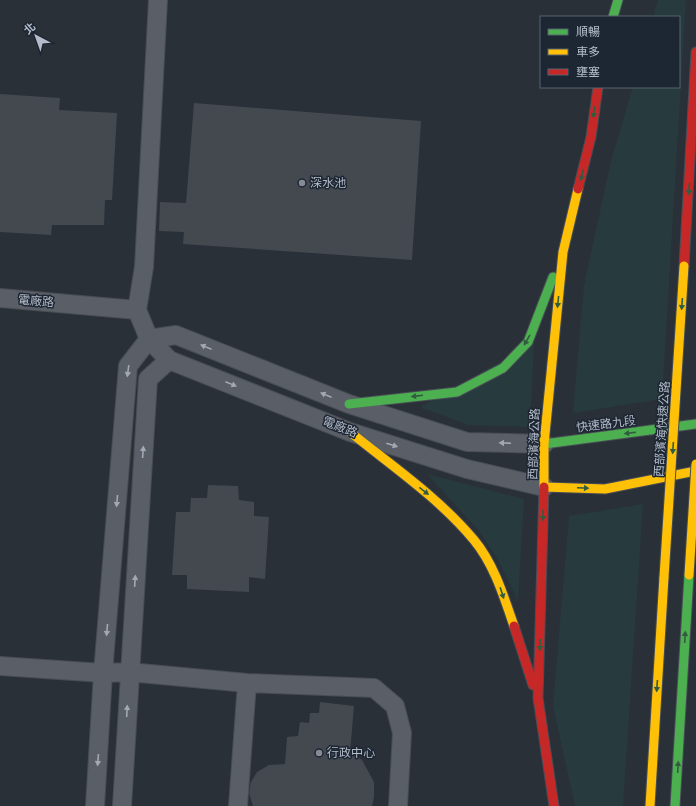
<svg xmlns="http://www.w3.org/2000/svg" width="696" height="806" viewBox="0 0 696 806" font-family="'Roboto Condensed','Noto Sans TC',sans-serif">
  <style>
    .green { fill: #273a3e }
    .building { fill: #444950 }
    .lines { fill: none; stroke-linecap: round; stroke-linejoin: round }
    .street-casing { stroke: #484c53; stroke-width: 20 }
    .fast-casing { stroke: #484c55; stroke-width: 11 }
    .slow-casing { stroke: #484c55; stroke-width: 11 }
    .jam-casing { stroke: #484c55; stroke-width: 11 }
    .street { stroke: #5a5e66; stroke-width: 18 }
    .fast { stroke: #4caf50; stroke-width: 9 }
    .slow { stroke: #ffc107; stroke-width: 9 }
    .jam { stroke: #c62828; stroke-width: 9 }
    .slow-bridge-casing { stroke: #474c53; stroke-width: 11; stroke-linecap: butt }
    .slow-bridge { stroke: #ffc107; stroke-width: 9 }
    .oneway { fill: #305d3f }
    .oneway2 { fill: #a2a9b5 }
    .poi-dot { fill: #848b96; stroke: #1d2633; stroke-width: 1.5 }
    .labels { text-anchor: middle; stroke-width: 3; stroke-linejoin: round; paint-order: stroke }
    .poi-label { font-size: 12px; fill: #b4bcc9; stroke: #1d2633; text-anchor: start }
    .street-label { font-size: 12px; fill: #b4bcc9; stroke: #1d2633 }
  </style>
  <rect width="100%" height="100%" fill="#2a3038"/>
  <!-- green -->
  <path class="green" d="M658 0H686L662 399 573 413 584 285 611 161 633 87H679V17H653Z
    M534 343 530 427 469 425 420 407Z
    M427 474 524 499 518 601 497 558 480 532Z
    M643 504 623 806H575L553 706 569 516Z"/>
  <!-- building -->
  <path class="building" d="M0 94 60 98 59 110 117 113 112 200H105L104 225H52L51 235 0 232Z
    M194 103 421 121 412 260 183 244 184 232 159 231 160 202 186 203Z
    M208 485 238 486 239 500 254 502V516L269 517 265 579 249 577V592L187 589V575H172L176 512H190L191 498H207Z
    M320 702 354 706 350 752 362 760 374 782V797L372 806H253L249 793 251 782 257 772 269 765 285 764 287 737 298 736 300 722 309 723 310 713H319Z"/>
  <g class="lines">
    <defs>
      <path id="street" d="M0 298 137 310
        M137 310 149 339 169 360 350 432 467 469 544 487
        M137 310 144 267 158 0
        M0 666 103 673 129 672 247 683 374 688 395 706 402 733 398 806
        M95 806 103 673 128 366 149 339 176 335 349 404 467 442 544 444
        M122 806 148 379 169 360
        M238 806 247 683"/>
      <path id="fast" d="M613 17 618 0
        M349 404 457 392 503 368 528 342 553 277
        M544 444 696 424
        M675 806 689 575"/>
      <path id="slow" d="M350 432C392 466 439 498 474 540 494 564 504 597 514 626
        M544 487 605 489 696 471
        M544 487V444L563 252 578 189
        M650 806 664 577"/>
      <path id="jam" d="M578 189 591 137 598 87
        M684 266 696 52
        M544 487 538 698 554 806
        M514 626 533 685"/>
    </defs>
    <!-- street casing -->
    <use href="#street" class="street-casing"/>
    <!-- fast casing -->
    <use href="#fast" class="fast-casing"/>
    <!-- slow casing -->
    <use href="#slow" class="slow-casing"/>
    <!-- jam casing -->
    <use href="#jam" class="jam-casing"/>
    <!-- street -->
    <use href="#street" class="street"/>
    <!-- fast -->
    <use href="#fast" class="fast"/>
    <!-- slow -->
    <use href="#slow" class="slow"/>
    <!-- jam -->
    <use href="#jam" class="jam"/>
    <defs>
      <path id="slow-bridge" d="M689 575 696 464
        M664 577 684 266"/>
    </defs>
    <!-- slow-bridge casing -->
    <use href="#slow-bridge" class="slow-bridge-casing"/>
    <!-- slow-bridge -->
    <use href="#slow-bridge" class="slow-bridge"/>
  </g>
  <!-- one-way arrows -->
  <defs><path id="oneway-solid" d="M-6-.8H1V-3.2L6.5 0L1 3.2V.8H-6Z"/></defs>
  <g class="oneway">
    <use href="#oneway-solid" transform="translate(594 112) rotate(97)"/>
    <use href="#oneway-solid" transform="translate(582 175) rotate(104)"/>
    <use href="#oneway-solid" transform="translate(689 189) rotate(93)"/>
    <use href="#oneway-solid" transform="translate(558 302) rotate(96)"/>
    <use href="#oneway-solid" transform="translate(682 304) rotate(94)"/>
    <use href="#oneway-solid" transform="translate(527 340) rotate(120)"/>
    <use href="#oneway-solid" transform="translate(417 396) rotate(173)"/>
    <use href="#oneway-solid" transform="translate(630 433) rotate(173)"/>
    <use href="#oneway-solid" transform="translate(673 448) rotate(94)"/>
    <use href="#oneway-solid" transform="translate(583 488) rotate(2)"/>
    <use href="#oneway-solid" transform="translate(424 491) rotate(38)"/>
    <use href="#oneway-solid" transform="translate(543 515) rotate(92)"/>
    <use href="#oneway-solid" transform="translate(502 593) rotate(72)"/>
    <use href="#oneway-solid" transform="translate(685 637) rotate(-87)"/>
    <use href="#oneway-solid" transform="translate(540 645) rotate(92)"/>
    <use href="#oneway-solid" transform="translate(657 686) rotate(94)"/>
    <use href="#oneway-solid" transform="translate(678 767) rotate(-87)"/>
  </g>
  <g class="oneway2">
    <use href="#oneway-solid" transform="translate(206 347) rotate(-158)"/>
    <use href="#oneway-solid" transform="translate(128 371) rotate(98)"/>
    <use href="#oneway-solid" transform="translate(231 384) rotate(22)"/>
    <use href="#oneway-solid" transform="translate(326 395) rotate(-158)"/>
    <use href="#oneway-solid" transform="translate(505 443) rotate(-178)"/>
    <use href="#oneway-solid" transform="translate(392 445) rotate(18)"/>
    <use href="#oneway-solid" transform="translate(143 452) rotate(-86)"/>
    <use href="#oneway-solid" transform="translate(117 501) rotate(95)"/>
    <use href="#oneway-solid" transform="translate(135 581) rotate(-86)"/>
    <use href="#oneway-solid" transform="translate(107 630) rotate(95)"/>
    <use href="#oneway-solid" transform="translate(127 711) rotate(-87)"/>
    <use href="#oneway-solid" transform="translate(98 760) rotate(94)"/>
  </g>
  <!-- markers -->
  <g class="poi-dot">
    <circle cx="302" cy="183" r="4"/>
    <circle cx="319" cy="753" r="4"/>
  </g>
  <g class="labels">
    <!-- poi labels -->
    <g class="poi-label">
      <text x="310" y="187">深水池</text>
      <text x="327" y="757">行政中心</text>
    </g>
    <!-- street labels -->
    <g class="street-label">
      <text transform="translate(36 301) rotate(5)" y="4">電廠路</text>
      <text transform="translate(606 424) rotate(-7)" y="4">快速路九段</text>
      <text transform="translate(340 427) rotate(21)" y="4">電廠路</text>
      <text transform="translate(662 429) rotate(-86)" y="4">西部濱海快速公路</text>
      <text transform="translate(534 444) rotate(-88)" y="4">西部濱海公路</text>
    </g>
  </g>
  <!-- legend -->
  <rect x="540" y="16" width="140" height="72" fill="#1d2633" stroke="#59626f"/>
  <rect x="548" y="29" width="20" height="6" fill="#4caf50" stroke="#59626f"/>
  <text x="576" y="36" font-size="12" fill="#b4bcc9">順暢</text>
  <rect x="548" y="49" width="20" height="6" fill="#ffc107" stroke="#59626f"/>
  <text x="576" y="56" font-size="12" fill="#b4bcc9">車多</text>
  <rect x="548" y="69" width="20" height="6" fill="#c62828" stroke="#59626f"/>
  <text x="576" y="76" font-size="12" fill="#b4bcc9">壅塞</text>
  <!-- north arrow -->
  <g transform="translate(36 36) rotate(319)" stroke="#1d2633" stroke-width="3" paint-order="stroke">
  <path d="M0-3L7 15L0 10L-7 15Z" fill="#b4bcc9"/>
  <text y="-6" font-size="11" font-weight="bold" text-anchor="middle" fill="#b4bcc9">北</text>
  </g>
</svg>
